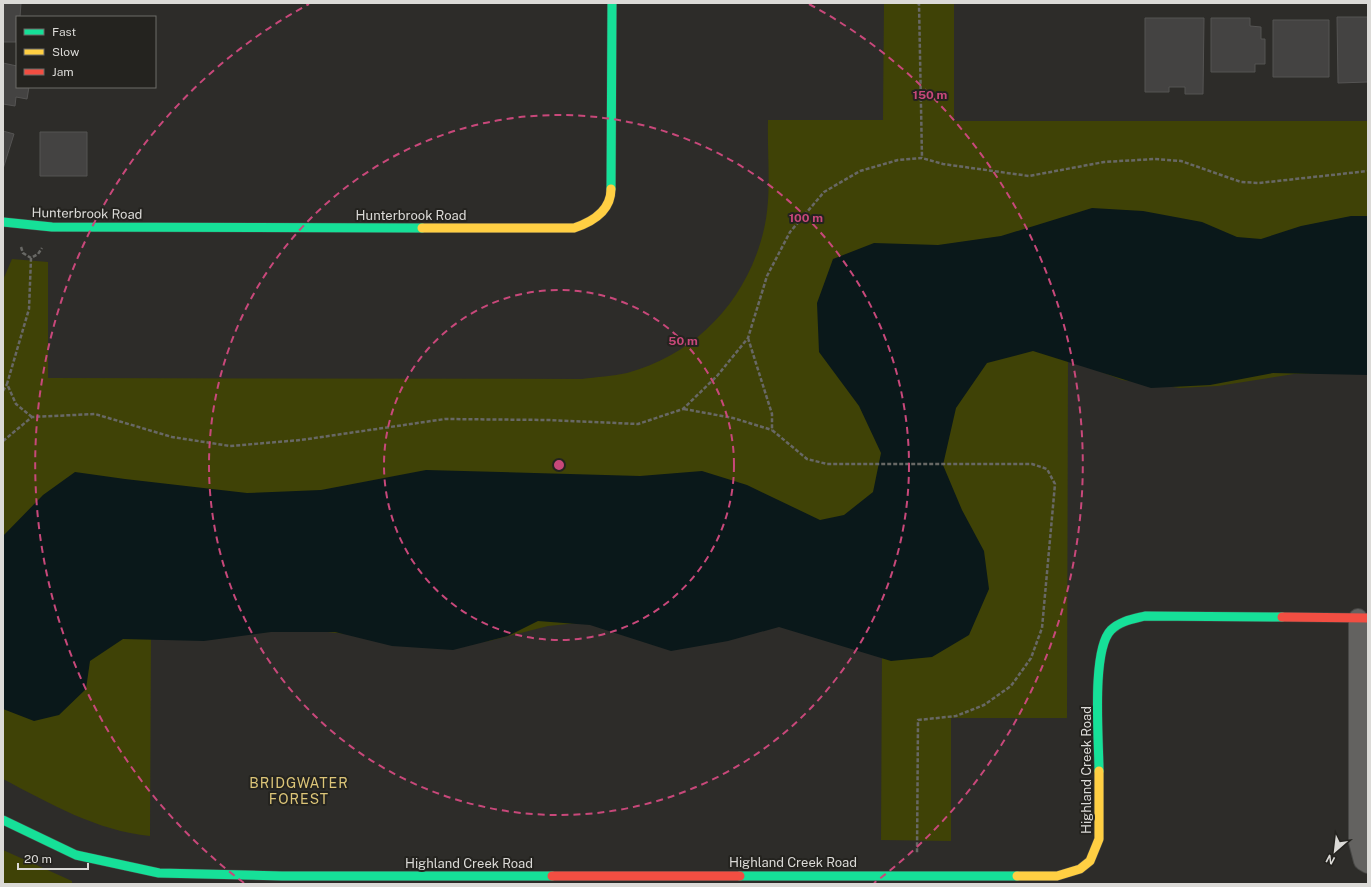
<svg xmlns="http://www.w3.org/2000/svg" width="1371" height="887" viewBox="0 0 1371 887" font-family="'Public Sans',sans-serif">
  <style>
    .green { fill: #3f4206 }
    .water { fill: #0a181a }
    .building { fill: #444342; stroke: #555453 }
    .lines { fill: none; stroke-linecap: round; stroke-linejoin: round }
    .street-casing { stroke: #484846; stroke-width: 20 }
    .fast-casing { stroke: #484846; stroke-width: 10 }
    .slow-casing { stroke: #484846; stroke-width: 10 }
    .jam-casing { stroke: #484846; stroke-width: 10 }
    .path { stroke: #686865; stroke-width: 2.5; stroke-dasharray: 4 2; stroke-linecap: butt }
    .street { stroke: #636260; stroke-width: 18 }
    .fast { stroke: #16e098; stroke-width: 9 }
    .slow { stroke: #ffcf43; stroke-width: 9 }
    .jam { stroke: #f24e42; stroke-width: 9 }
    .ring { fill: none; stroke: #c8487a; stroke-width: 2; stroke-dasharray: 7 5 }
    .labels { text-anchor: middle; stroke-width: 4; stroke-linejoin: round; paint-order: stroke }
    .street-label { font-size: 13px; fill: #dbdad7; stroke: #24231f }
    .neighbourhood-label { font-size: 14px; letter-spacing: 1px; fill: #dcc578; stroke: #24231f }
    .centre { fill: #c8487a; stroke: #24231f; stroke-width: 2 }
    .ring-label { font-size: 12px; text-anchor: middle; font-weight: bold; fill: #c8487a; stroke: #24231f; stroke-width: 4; stroke-linejoin: round; paint-order: stroke }
  </style>
  <rect width="100%" height="100%" fill="#2d2c29"/>
  <!-- green -->
  <path class="green" d="M884 3H954V121H1368V373L1345 372 1294 374 1218 386 1180 388 1122 380 1068 359 1067 718H951V841L881 840 882 648 787 626 610 627 578 623 548 626 489 641 452 645 308 630 151 638 150 836C97 831 49 803 3 779V280L12 259 48 262V378L582 379C596 377 613 376 627 373 697 354 748 299 764 229 772 195 767 156 768 120H883Z
    M3 850 72 881V884H3Z"/>
  <!-- water -->
  <path class="water" d="M1092 208 1143 211 1202 222 1237 237 1261 239 1301 226 1351 216H1368V375L1273 373 1210 385 1151 388 1033 351 987 363 956 408 943 465 962 510 984 551 989 589 969 635 932 657 891 661 779 627 728 641 671 651 590 625 538 621 508 636 453 650 392 646 335 632H271L204 641 123 639 90 661 86 689 59 715 34 721 3 709V536L43 495 75 472 125 479 247 493 321 490 426 470 640 476 702 471 747 485 820 520 844 515 873 492 881 453 859 406 819 352 817 303 833 259 874 243 938 245 1001 236Z"/>
  <!-- building -->
  <path class="building" d="M3 3H21L20 17 16 18V42H3Z
    M1337 17H1368V82L1338 83Z
    M1145 18H1204L1203 94H1185V87H1169V92H1145Z
    M1211 18H1250V26L1261 27V39H1265V64H1255V72H1211Z
    M1273 20H1329V77H1273Z
    M3 63 17 66V87H29L27 99 16 97 15 106 3 104Z
    M3 131 14 134 3 169Z
    M40 132H87V176H40Z"/>
  <g class="lines">
    <defs>
      <path id="street" d="M1358 618V842L1363 861 1368 864"/>
      <path id="fast" d="M611 189 612 3
        M3 222 52 227 422 228
        M1099 771C1099 741 1091 650 1111 630 1120 621 1133 619 1145 616L1282 617
        M3 820 76 855 159 873 282 876H552
        M740 876H1017"/>
      <path id="slow" d="M422 228H574C592 222 611 211 611 189
        M1017 876H1057L1080 869 1090 861 1099 839V771"/>
      <path id="jam" d="M1282 617 1368 618
        M552 876H740"/>
    </defs>
    <!-- street casing -->
    <use href="#street" class="street-casing"/>
    <!-- fast casing -->
    <use href="#fast" class="fast-casing"/>
    <!-- slow casing -->
    <use href="#slow" class="slow-casing"/>
    <!-- jam casing -->
    <use href="#jam" class="jam-casing"/>
    <!-- path -->
    <path class="path" d="M917 3 919 4 922 158
      M21 247 23 253 31 258
      M748 338 772 414V430L807 459 827 464H1032L1047 469 1055 484 1042 628 1031 658 1011 686 984 705 956 716 918 720 917 854
      M3 391 7 384
      M684 409 733 418 772 430
      M32 417 16 404 7 384 29 309 31 258 38 254 42 248
      M3 441 32 417 95 414 172 437 230 446 301 440 445 419 548 420 638 424 683 409 717 376 748 338 767 276 790 232 824 192 860 171 898 160 922 158 943 164 1029 176 1104 162 1155 159 1181 161 1241 182 1259 183 1368 171"/>
    <!-- street -->
    <use href="#street" class="street"/>
    <!-- fast -->
    <use href="#fast" class="fast"/>
    <!-- slow -->
    <use href="#slow" class="slow"/>
    <!-- jam -->
    <use href="#jam" class="jam"/>
  </g>
  <!-- distance rings -->
  <g class="ring">
    <circle cx="559" cy="465" r="175"/>
    <circle cx="559" cy="465" r="350"/>
    <path d="M244 883A524 524 0 0 1 309 4M809 4A524 524 0 0 1 874 883"/>
  </g>
  <g class="labels">
    <!-- street labels -->
    <g class="street-label">
      <text transform="translate(87 213) rotate(1)" y="5">Hunterbrook Road</text>
      <text x="411" y="220">Hunterbrook Road</text>
      <text transform="translate(1086 770) rotate(-90)" y="5">Highland Creek Road</text>
      <text x="793" y="867">Highland Creek Road</text>
      <text x="469" y="868">Highland Creek Road</text>
    </g>
    <!-- neighbourhood labels -->
    <g class="neighbourhood-label">
      <text x="299" y="788">BRIDGWATER<tspan x="299" dy="16">FOREST</tspan></text>
    </g>
  </g>
  <circle cx="559" cy="465" r="6" class="centre"/>
  <g class="ring-label">
    <text x="930" y="99">150 m</text>
    <text x="806" y="222">100 m</text>
    <text x="683" y="345">50 m</text>
  </g>
  <!-- border -->
  <rect width="1371" height="887" fill="none" stroke="#dbdad7" stroke-width="8"/>
  <!-- legend -->
  <rect x="16" y="16" width="140" height="72" fill="#24231f" stroke="#6d6c69"/>
  <rect x="24" y="29" width="20" height="6" fill="#16e098" stroke="#6d6c69"/>
  <text x="52" y="36" font-size="12" fill="#dbdad7">Fast</text>
  <rect x="24" y="49" width="20" height="6" fill="#ffcf43" stroke="#6d6c69"/>
  <text x="52" y="56" font-size="12" fill="#dbdad7">Slow</text>
  <rect x="24" y="69" width="20" height="6" fill="#f24e42" stroke="#6d6c69"/>
  <text x="52" y="76" font-size="12" fill="#dbdad7">Jam</text>
  <!-- north arrow -->
  <g transform="translate(1335 851) rotate(208)" stroke="#24231f" stroke-width="3" paint-order="stroke">
  <path d="M0-3L7 15L0 10L-7 15Z" fill="#dbdad7"/>
  <text y="-6" font-size="11" font-weight="bold" text-anchor="middle" fill="#dbdad7">N</text>
  </g>
  <!-- scale -->
  <path d="M18 863v6h70v-6" fill="none" stroke="#dbdad7" stroke-width="2"/>
  <text x="24" y="863" font-size="12" fill="#dbdad7" stroke="#24231f" stroke-width="3" paint-order="stroke">20 m</text>
</svg>
